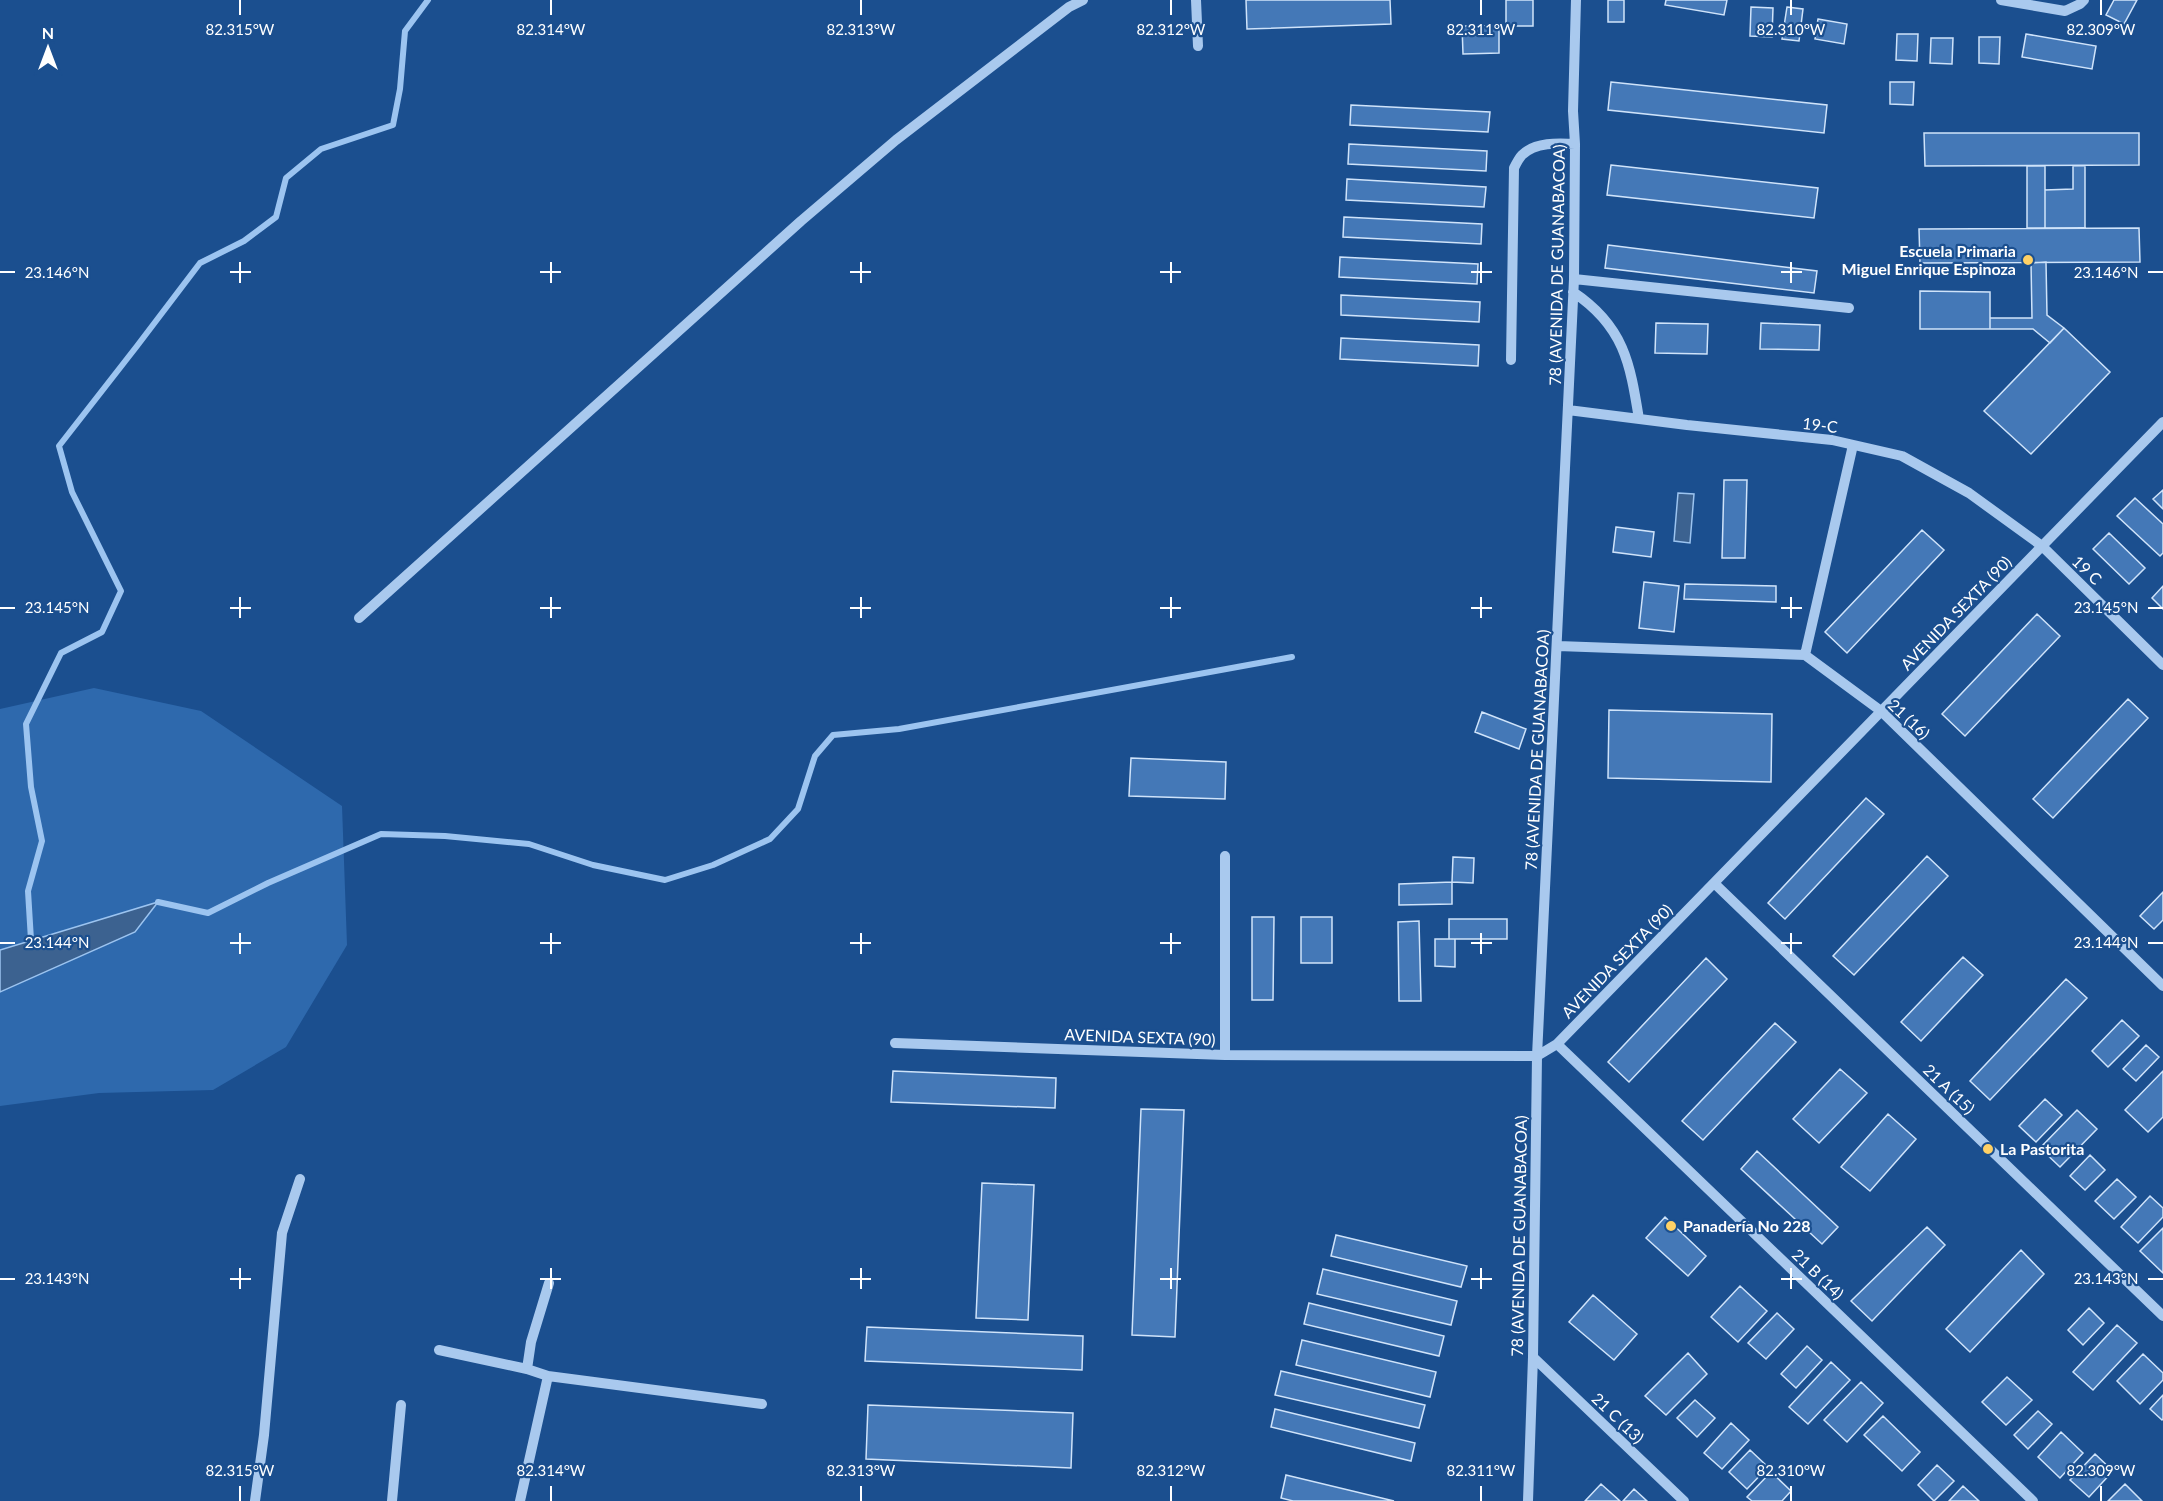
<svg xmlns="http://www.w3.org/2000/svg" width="2163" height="1501" viewBox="0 0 2163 1501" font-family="Lato,sans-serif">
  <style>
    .green { fill: #2e69ad }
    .water { fill: #3c6290; stroke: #9cc4f0; stroke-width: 1.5 }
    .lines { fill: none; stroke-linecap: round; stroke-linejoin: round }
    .stream { stroke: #9cc4f0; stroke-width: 6 }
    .building { fill: #4478b7; stroke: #cfe3fa; stroke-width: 1.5 }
    .minor { stroke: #a9c9ee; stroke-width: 10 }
    .ticks { fill: none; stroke: #fff; stroke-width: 2 }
    .poi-dot { fill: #ffd166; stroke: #1b4f8f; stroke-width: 2 }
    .labels { text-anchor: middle; stroke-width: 4.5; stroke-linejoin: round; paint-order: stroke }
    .poi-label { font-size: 16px; font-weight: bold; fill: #fff; stroke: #1b4f8f; text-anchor: start }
    .street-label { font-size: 16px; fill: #fff; stroke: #1b4f8f }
    .ticks-label { font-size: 15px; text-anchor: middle; fill: #fff; stroke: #1b4f8f; stroke-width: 4.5; stroke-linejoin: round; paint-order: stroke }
  </style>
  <rect width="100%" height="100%" fill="#1b4f8f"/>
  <!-- green -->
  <path class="green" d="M94 688 201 711 342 806 347 945 286 1047 213 1090 99 1093 0 1106V992L135 932 0 950V709Z"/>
  <!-- water -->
  <path class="water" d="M1678 493 1694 494 1690 543 1674 541Z
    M158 902 135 932 0 992V950Z"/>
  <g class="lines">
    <!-- stream -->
    <path class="stream" d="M158 902 208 913 268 883 381 834 445 836 529 844 593 865 665 880 713 865 770 839 798 809 815 756 833 735 899 729 1292 657
      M31 940 28 891 42 841 31 787 26 724 61 653 102 632 121 591 72 492 59 446 137 346 200 263 244 241 276 217 286 178 321 149 393 125 400 89 405 31 428 0"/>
  </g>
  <!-- building -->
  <path class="building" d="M1246 0H1390L1391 24 1247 29Z
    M1506 0H1533V26H1506Z
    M1608 0H1624V22H1608Z
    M1666 0H1727L1724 15 1665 5Z
    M2114 0H2137L2124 24 2106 15Z
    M1751 7 1773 8 1772 37 1750 36Z
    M1787 7 1803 9 1799 41 1782 39Z
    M1818 19 1847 24 1844 44 1815 39Z
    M1462 26H1499V53L1463 54Z
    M1897 34H1918L1917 61 1896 60Z
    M2026 34 2096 46 2092 69 2022 57Z
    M1979 37H2000L1999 64 1979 63Z
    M1931 38H1953L1952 64 1930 63Z
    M1611 82 1827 105 1824 133 1608 110Z
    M1890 82H1914L1913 105 1890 104Z
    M1351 105 1490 112 1488 132 1350 125Z
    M1924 133H2139V165L1925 166Z
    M1349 144 1487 151 1486 171 1348 164Z
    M1611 165 1818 188 1814 218 1607 195Z
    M2027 166H2045V228H2027Z
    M2073 166H2085V228H2045V190L2073 189Z
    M1347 179 1486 187 1484 207 1346 200Z
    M1344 217 1482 224 1481 244 1343 237Z
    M2139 228 2140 262 1920 263 1919 229Z
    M1608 245 1817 271 1814 293 1605 268Z
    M1340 257 1478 264 1477 284 1339 277Z
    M2046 262 2047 315 2064 328 2050 343 2033 329H1990V318H2032L2031 263Z
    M1920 291 1990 292V329H1920Z
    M1341 295 1480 302 1479 322 1341 315Z
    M1656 323 1708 324 1707 354 1655 353Z
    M1761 323 1820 325 1819 350 1760 349Z
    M2064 328 2110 372 2031 454 1984 411Z
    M1341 338 1479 345 1478 366 1340 359Z
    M1724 480H1747L1745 558H1722Z
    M2163 490V509L2153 499Z
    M2135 498 2163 524V553L2160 556 2117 516Z
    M1616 527 1654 532 1651 557 1613 552Z
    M1922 530 1944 550 1847 653 1825 632Z
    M2109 533 2145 568 2129 584 2093 549Z
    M1644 582 1679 586 1674 632 1639 628Z
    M1685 584 1776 586V602L1684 599Z
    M2163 586V609L2152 598Z
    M2037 614 2060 636 1965 736 1942 714Z
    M2128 699 2148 718 2053 818 2033 799Z
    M1609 710 1772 714 1771 782 1608 778Z
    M1482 712 1526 729 1519 749 1475 732Z
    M1131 758 1226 762 1225 799 1129 796Z
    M1866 798 1884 814 1785 919 1768 903Z
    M1927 856 1948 876 1854 975 1833 956Z
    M1453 857 1474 858 1473 883 1452 882Z
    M1452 882V904L1399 905V884Z
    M2163 892V920L2154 929 2140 916Z
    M1252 917H1274L1273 1000H1252Z
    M1301 917H1332V963H1301Z
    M1449 919H1507V939H1449Z
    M1419 921 1421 1001H1399L1398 922Z
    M1435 939H1455V967L1435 966Z
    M1963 957 1983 975 1921 1041 1901 1022Z
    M1706 958 1727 979 1629 1082 1608 1062Z
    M2066 979 2087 998 1990 1100 1970 1081Z
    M2122 1020 2139 1036 2108 1067 2092 1051Z
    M1775 1023 1796 1042 1703 1140 1682 1121Z
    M2146 1045 2159 1057 2136 1081 2123 1069Z
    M1840 1069 1867 1093 1819 1143 1793 1119Z
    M893 1071 1056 1078 1055 1108 891 1102Z
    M2163 1071V1117L2148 1132 2125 1110Z
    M2045 1099 2062 1115 2036 1142 2019 1126Z
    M1141 1109 1184 1110 1175 1337 1132 1335Z
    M2077 1110 2097 1129 2060 1167 2040 1148Z
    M1888 1114 1916 1139 1870 1191 1841 1167Z
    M1757 1151 1838 1227 1822 1244 1741 1169Z
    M2090 1155 2105 1170 2085 1190 2070 1176Z
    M2117 1179 2136 1197 2114 1219 2095 1201Z
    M982 1183 1034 1185 1028 1320 976 1318Z
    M2150 1196 2163 1208V1217L2138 1243 2121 1227Z
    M1665 1217 1706 1256 1688 1276 1646 1238Z
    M1927 1227 1945 1245 1872 1321 1851 1301Z
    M2163 1228V1273L2140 1251Z
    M1336 1235 1467 1266 1461 1287 1331 1256Z
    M2021 1250 2044 1274 1970 1352 1946 1329Z
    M1323 1269 1457 1301 1451 1325 1317 1294Z
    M1740 1286 1767 1311 1738 1342 1711 1317Z
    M1593 1295 1637 1334 1614 1360 1569 1322Z
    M1309 1303 1444 1336 1439 1356 1304 1324Z
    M2089 1308 2104 1323 2083 1345 2068 1330Z
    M1777 1313 1794 1329 1766 1359 1748 1343Z
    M2117 1325 2137 1343 2093 1390 2073 1372Z
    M867 1327 1083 1336 1082 1370 865 1361Z
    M1302 1340 1436 1372 1430 1397 1296 1365Z
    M1807 1346 1822 1360 1796 1388 1781 1374Z
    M1688 1353 1707 1374 1666 1415 1645 1396Z
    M2143 1354 2163 1373V1380L2140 1404 2117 1381Z
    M1831 1362 1850 1380 1808 1424 1789 1407Z
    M1281 1371 1425 1405 1419 1428 1275 1395Z
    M2007 1377 2032 1400 2006 1425 1982 1402Z
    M1861 1382 1883 1403 1847 1442 1824 1420Z
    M2163 1395V1419L2162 1420 2150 1409Z
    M1695 1400 1715 1418 1697 1437 1677 1418Z
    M868 1405 1073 1413 1071 1468 866 1459Z
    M1275 1409 1415 1443 1411 1461 1271 1427Z
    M2038 1411 2052 1424 2028 1449 2014 1435Z
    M1883 1416 1920 1452 1902 1471 1864 1435Z
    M1731 1423 1749 1440 1722 1469 1704 1453Z
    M2061 1432 2083 1453 2060 1478 2038 1457Z
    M1750 1450 1768 1467 1747 1489 1729 1472Z
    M2095 1454 2113 1471 2089 1497 2070 1480Z
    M1937 1465 1954 1481 1934 1501 1918 1485Z
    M1771 1472 1791 1491 1782 1501H1752L1747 1497Z
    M1286 1475 1394 1501H1293L1281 1498Z
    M1601 1484 1620 1501H1585Z
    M2125 1484 2142 1501H2108Z
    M1963 1486 1979 1501H1949Z
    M1634 1489 1647 1501H1623Z"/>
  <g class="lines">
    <!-- minor -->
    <path class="minor" d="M1196 0 1198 46
      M2001 0 2065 11 2080 4 2084 0
      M1574 279 1849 308
      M1573 292C1624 326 1630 363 1639 419
      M1511 360 1514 168C1516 164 1519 158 1522 155 1535 142 1558 143 1575 144
      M1568 410 1687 425 1832 440 1902 456 1969 493 2042 546 2163 665
      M359 618 801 221 896 140 1069 7 1083 0
      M1558 646 1805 655 1881 711 2163 986
      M1805 655 1853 445
      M1714 883 2163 1316
      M895 1043 1225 1055 1537 1056 1557 1044 2163 422
      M1557 1044 2033 1501
      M1225 1055V856
      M439 1350 527 1369 548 1376 762 1404
      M1533 1357 1684 1501
      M527 1369 531 1342 549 1283
      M255 1501 264 1435 282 1233 300 1179
      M392 1501 401 1405
      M520 1501 548 1376
      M1528 1501 1533 1357 1537 1056 1574 279 1575 144 1573 111 1576 0"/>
  </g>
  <!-- ticks -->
  <path class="ticks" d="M240 0V15M551 0V15M861 0V15M1171 0V15M1481 0V15M1791 0V15M2101 0V15M240 262V283M551 262V283M861 262V283M1171 262V283M1481 262V283M1791 262V283M0 272H15M230 272H251M540 272H561M850 272H871M1160 272H1181M1471 272H1492M1781 272H1802M2148 272H2163M240 597V618M551 597V618M861 597V618M1171 597V618M1481 597V618M1791 597V618M0 608H15M230 608H251M540 608H561M850 608H871M1160 608H1181M1471 608H1492M1781 608H1802M2148 608H2163M240 933V954M551 933V954M861 933V954M1171 933V954M1481 933V954M1791 933V954M0 943H15M230 943H251M540 943H561M850 943H871M1160 943H1181M1471 943H1492M1781 943H1802M2148 943H2163M240 1268V1289M551 1268V1289M861 1268V1289M1171 1268V1289M1481 1268V1289M1791 1268V1289M0 1279H15M230 1279H251M540 1279H561M850 1279H871M1160 1279H1181M1471 1279H1492M1781 1279H1802M2148 1279H2163M240 1486V1501M551 1486V1501M861 1486V1501M1171 1486V1501M1481 1486V1501M1791 1486V1501M2101 1486V1501"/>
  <!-- markers -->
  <g class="poi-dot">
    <circle cx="2028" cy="260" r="6"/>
    <circle cx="1988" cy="1149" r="6"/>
    <circle cx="1671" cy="1226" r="6"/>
  </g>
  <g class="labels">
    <!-- poi labels -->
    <g class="poi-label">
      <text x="2016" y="257" text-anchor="end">Escuela Primaria<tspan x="2016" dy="18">Miguel Enrique Espinoza</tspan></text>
      <text x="2000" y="1155">La Pastorita</text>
      <text x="1683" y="1232">Panadería No 228</text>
    </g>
    <!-- street labels -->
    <g class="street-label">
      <text transform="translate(1557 265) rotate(-89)" y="6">78 (AVENIDA DE GUANABACOA)</text>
      <text transform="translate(1820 425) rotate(7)" y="6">19-C</text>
      <text transform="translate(2087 570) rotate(44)" y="6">19 C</text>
      <text transform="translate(1956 613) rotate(-46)" y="6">AVENIDA SEXTA (90)</text>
      <text transform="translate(1909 719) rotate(43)" y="6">21 (16)</text>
      <text transform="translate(1537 750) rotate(-87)" y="6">78 (AVENIDA DE GUANABACOA)</text>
      <text transform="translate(1617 961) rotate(-46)" y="6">AVENIDA SEXTA (90)</text>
      <text transform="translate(1140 1037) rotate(2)" y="6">AVENIDA SEXTA (90)</text>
      <text transform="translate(1949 1089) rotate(44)" y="6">21 A (15)</text>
      <text transform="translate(1519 1236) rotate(-89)" y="6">78 (AVENIDA DE GUANABACOA)</text>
      <text transform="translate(1818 1274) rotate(44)" y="6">21 B (14)</text>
      <text transform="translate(1618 1418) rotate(44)" y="6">21 C (13)</text>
    </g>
  </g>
  <g class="ticks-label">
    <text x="240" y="35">82.315°W</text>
    <text x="551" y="35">82.314°W</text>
    <text x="861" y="35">82.313°W</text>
    <text x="1171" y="35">82.312°W</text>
    <text x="1481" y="35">82.311°W</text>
    <text x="1791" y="35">82.310°W</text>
    <text x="2101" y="35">82.309°W</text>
    <text x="57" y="278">23.146°N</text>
    <text x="2106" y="278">23.146°N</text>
    <text x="57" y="613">23.145°N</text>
    <text x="2106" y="613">23.145°N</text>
    <text x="57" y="948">23.144°N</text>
    <text x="2106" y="948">23.144°N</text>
    <text x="57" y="1284">23.143°N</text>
    <text x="2106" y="1284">23.143°N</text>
    <text x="240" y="1476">82.315°W</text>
    <text x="551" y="1476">82.314°W</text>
    <text x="861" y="1476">82.313°W</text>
    <text x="1171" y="1476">82.312°W</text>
    <text x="1481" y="1476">82.311°W</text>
    <text x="1791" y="1476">82.310°W</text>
    <text x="2101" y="1476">82.309°W</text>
  </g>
  <!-- north arrow -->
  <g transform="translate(48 48)" stroke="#1b4f8f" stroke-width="4.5" paint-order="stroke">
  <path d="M0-4.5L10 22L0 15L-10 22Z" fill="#ffffff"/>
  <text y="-9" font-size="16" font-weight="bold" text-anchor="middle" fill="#ffffff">N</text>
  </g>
</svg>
